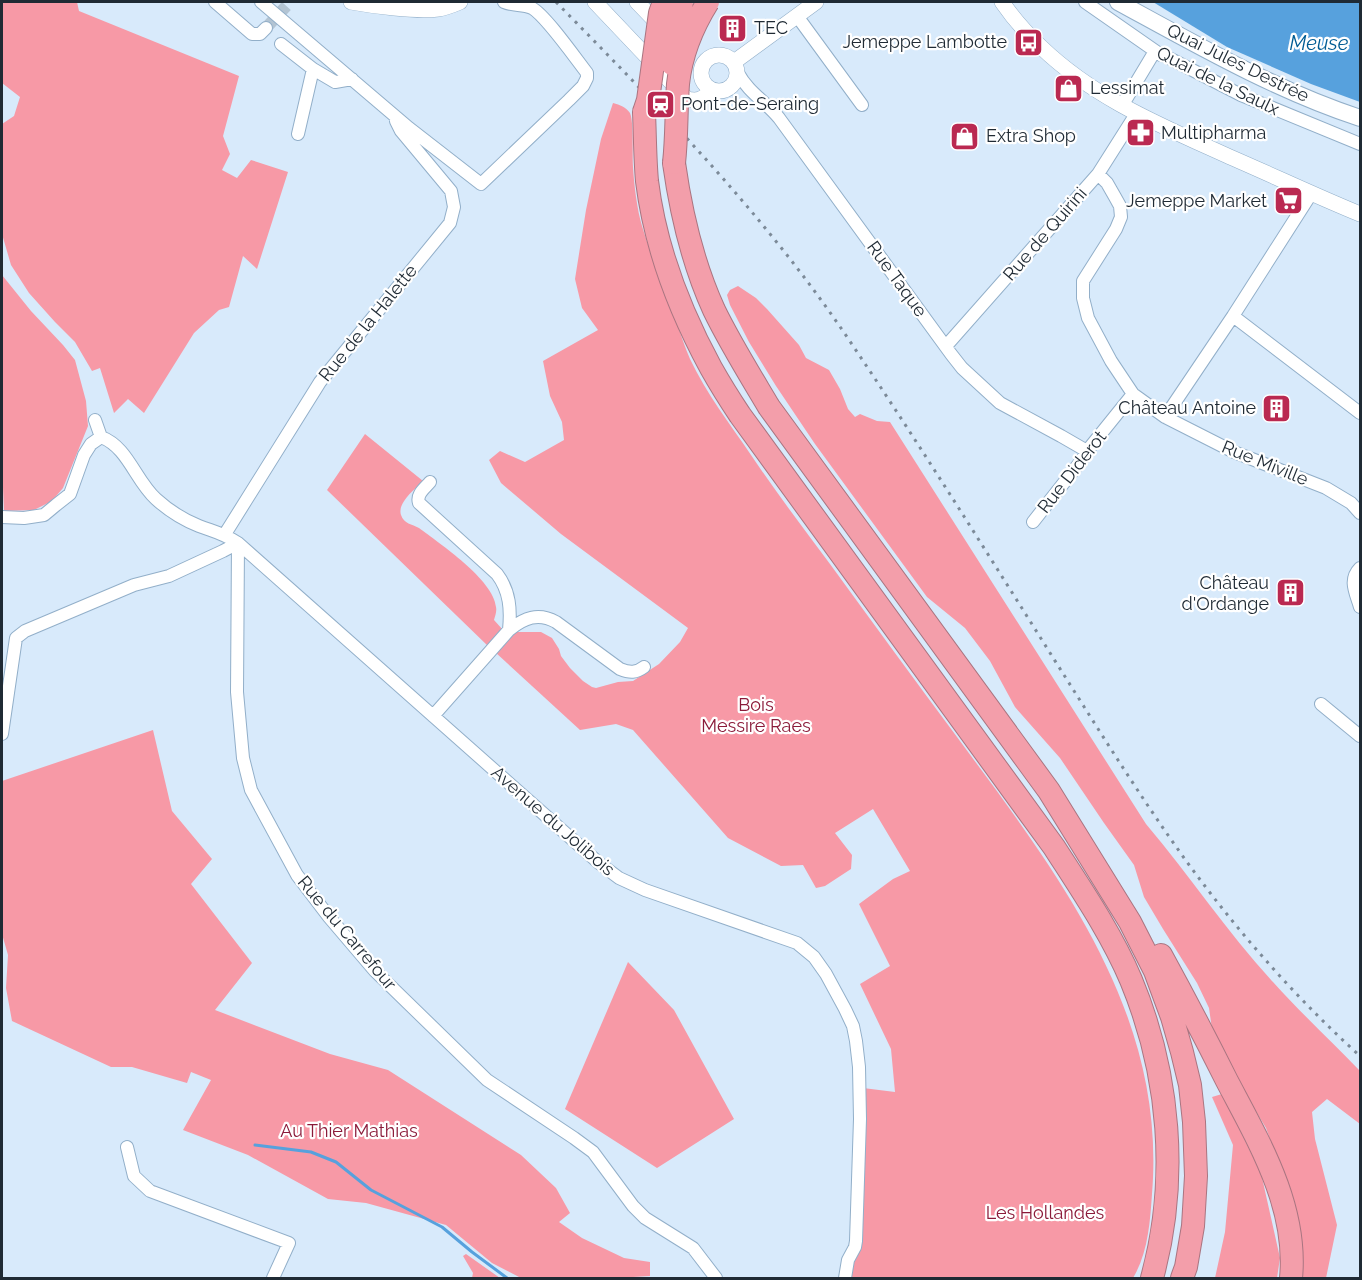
<svg xmlns="http://www.w3.org/2000/svg" width="1362" height="1280" viewBox="0 0 1362 1280" font-family="Raleway,sans-serif">
  <style>
    .green { fill: #f799a6 }
    .water { fill: #57a1dd }
    .lines { fill: none; stroke-linecap: round; stroke-linejoin: round }
    .stream { stroke: #57a1dd; stroke-width: 3 }
    .minor-tunnel { stroke: #b3c4d3; stroke-width: 12; stroke-dasharray: 12 6; stroke-linecap: butt }
    .minor-casing { stroke: #92afc9; stroke-width: 14 }
    .tertiary-casing { stroke: #92afc9; stroke-width: 16 }
    .secondary-casing { stroke: #92afc9; stroke-width: 18 }
    .motorway-casing { stroke: #a97581; stroke-width: 24 }
    .minor { stroke: #fff; stroke-width: 12 }
    .tertiary { stroke: #fff; stroke-width: 15 }
    .secondary { stroke: #fff; stroke-width: 16 }
    .motorway { stroke: #f39eaa; stroke-width: 22 }
    .rail { stroke: #7c8a98; stroke-width: 3; stroke-dasharray: 3 6; stroke-linecap: butt }
    .motorway-bridge-casing { stroke: #a97581; stroke-width: 24; stroke-linecap: butt }
    .motorway-bridge { stroke: #f39eaa; stroke-width: 22 }
    .labels { text-anchor: middle; stroke-width: 4.5; stroke-linejoin: round; paint-order: stroke }
    .poi-label { font-size: 18px; fill: #1f2a34; stroke: #fff; text-anchor: start }
    .street-label { font-size: 18px; fill: #1f2a34; stroke: #fff }
    .park-label { font-size: 18px; fill: #8b1b3a; stroke: #fff }
    .water-label { font-size: 20px; font-style: italic; fill: #005c94; stroke: #fff }
  </style>
  <rect width="100%" height="100%" fill="#d8eafb"/>
  <!-- green -->
  <path class="green" d="M2 2H77L79 11 239 76 223 136 230 154 222 170 237 178 251 160 288 172 257 269 243 256 229 307 219 310 194 333 144 413 128 399 114 413 100 368 92 371 75 342 55 322 29 293 11 265 2 234V124L14 116 20 97 2 83Z
    M613 103C620 105 626 107 630 113 634 122 632 155 633 167 634 184 637 210 642 226 649 250 659 273 668 295 675 316 681 338 690 359 706 393 730 424 751 455 776 492 803 528 830 564 872 622 914 679 957 737 1058 874 1167 1013 1152 1194 1150 1223 1148 1253 1133 1278H848L863 1088 895 1092 891 1049 860 984 890 966 859 904 893 879 910 871 873 809 835 833 852 855 851 869 825 886 816 888 803 865 781 866 728 838 633 730 616 724 580 730 495 652 513 632H541L552 638 559 649 561 656 570 668 583 681 592 687 596 688 618 682 633 681 659 664 680 642 688 628 561 534 501 483 489 460 500 451 525 462 564 440 562 422 550 396 543 361 598 330 582 308 575 279 586 210 601 139Z
    M2 275 31 311 63 345 75 360 86 401 88 426 63 488 52 501 34 510 4 511 2 464Z
    M738 286 756 298 767 309 799 345 806 358 829 370 840 389 848 409 855 417 860 414 877 421 890 422 1146 824C1190 876 1227 932 1273 982 1301 1013 1331 1041 1360 1071V1124L1327 1099 1312 1112 1315 1139 1337 1225 1326 1278H1301L1297 1215 1266 1128 1226 1062 1213 1036 1209 1008 1197 983 1163 929 1144 897 1134 865 1104 823 1060 758 1015 707 990 661 965 628 927 597 815 444 776 386 749 342 730 305 727 295 730 290Z
    M365 434 423 481C415 489 397 503 401 515 404 524 412 524 419 528 439 543 494 580 496 607 497 611 495 616 494 620L503 630 489 647 327 490Z
    M153 730 172 811 212 859 191 884 252 963 215 1010 330 1054 388 1070 521 1155 556 1188 570 1213 559 1222 582 1238 624 1258 650 1262V1276L633 1277V1278H521L492 1263 446 1225 366 1203 328 1199 248 1155 183 1130 211 1080 191 1072 187 1083 132 1067H111L12 1021 6 988 8 955 2 934V781Z
    M628 962 674 1010 734 1119 657 1168 565 1109Z
    M1222 1094 1261 1173 1280 1258 1277 1278H1215L1225 1232 1233 1145 1212 1097Z
    M466 1254 500 1278H472L473 1273 463 1256Z"/>
  <!-- water -->
  <path class="water" d="M1153 2H1360V102L1311 84 1227 47Z"/>
  <g class="lines">
    <!-- stream -->
    <path class="stream" d="M255 1145 311 1152 336 1162 371 1190 442 1227 472 1252 507 1278"/>
    <!-- minor-tunnel -->
    <path class="minor-tunnel" d="M266 28 290 2"/>
    <defs>
      <path id="minor" d="M215 2 252 34H260L266 28
        M261 2 409 128 481 184 569 100 583 86 587 78V73C576 59 546 16 532 8 523 4 513 6 504 2
        M1085 2 1161 55 1165 56 1241 95 1360 144
        M797 16 862 105
        M281 44 313 69 335 82 352 79
        M738 73C748 92 766 102 779 118L951 354 962 368 1000 403 1061 436 1087 451
        M1122 106 1155 51
        M298 134 313 69
        M1098 174 1107 183 1115 197 1120 206 1121 217 1116 229 1083 281V298L1088 318 1111 361 1133 394 1165 417 1234 452 1326 488 1351 503 1360 513
        M1233 316 1360 413
        M946 346 1098 174 1136 114
        M1165 417 1233 316 1311 194
        M95 420 101 437
        M101 437C128 447 135 480 156 499 168 510 184 520 199 526 215 532 223 533 238 543L599 863 619 878 645 890 797 943 814 957 826 974 845 1009 853 1026 856 1041 859 1067 860 1119 856 1241 855 1247 848 1260 845 1278
        M430 482C425 488 416 494 419 503L497 574C510 591 511 610 509 630L433 716
        M2 517 24 518 44 515 56 505 70 494 84 455 91 444 101 437
        M1033 522 1081 461 1087 451 1133 394
        M225 534 320 382 450 223 454 207 451 191 401 131 396 121
        M238 543 237 692 243 758 251 790 297 875 329 917 375 971 487 1080 574 1138 593 1152 633 1206 645 1218 693 1248 716 1278
        M1360 568C1348 580 1356 593 1360 607
        M509 630C524 618 538 612 556 622L620 669C630 673 636 673 644 667
        M1321 704 1360 736
        M2 734 16 638 25 631 134 585 169 576 223 551 238 543
        M127 1147 134 1176 150 1191 289 1243 273 1278"/>
      <path id="tertiary" d="M351 2C373 6 416 12 438 9 446 8 453 5 460 2
        M595 2 687 99C700 102 703 98 712 90
        M637 2 663 29
        M1002 2C1013 18 1026 33 1041 47 1095 99 1162 126 1230 157 1274 176 1316 196 1360 214
        M701 73a18 18 0 1 1 36 0a18 18 0 1 1-36 0Z
        M734 62 816 2"/>
      <path id="secondary" d="M1118 2C1197 45 1275 90 1360 118"/>
      <path id="motorway" d="M644 112C645 135 645 159 647 181 655 246 680 311 711 368 720 384 730 400 740 415L1054 847C1081 889 1111 933 1131 980 1170 1074 1179 1180 1152 1278
        M674 163C681 213 693 264 714 310 730 343 750 375 769 407L1049 791 1130 922 1155 971 1172 1017 1182 1052 1190 1085 1194 1122 1196 1176 1193 1226 1186 1267 1182 1278
        M1161 955C1184 997 1206 1039 1227 1081 1259 1142 1298 1207 1291 1278"/>
    </defs>
    <!-- minor casing -->
    <use href="#minor" class="minor-casing"/>
    <!-- tertiary casing -->
    <use href="#tertiary" class="tertiary-casing"/>
    <!-- secondary casing -->
    <use href="#secondary" class="secondary-casing"/>
    <!-- motorway casing -->
    <use href="#motorway" class="motorway-casing"/>
    <!-- minor -->
    <use href="#minor" class="minor"/>
    <!-- tertiary -->
    <use href="#tertiary" class="tertiary"/>
    <!-- secondary -->
    <use href="#secondary" class="secondary"/>
    <!-- motorway -->
    <use href="#motorway" class="motorway"/>
    <!-- rail -->
    <path class="rail" d="M556 2C659 107 762 212 845 334 925 452 1000 574 1076 694 1112 751 1148 808 1187 862 1238 932 1295 997 1360 1056"/>
    <defs>
      <path id="motorway-bridge" d="M672 64 676 33 682 2
        M644 112 648 100 660 13 664 2
        M674 163C677 137 676 111 678 84 681 56 693 26 708 2"/>
    </defs>
    <!-- motorway-bridge casing -->
    <use href="#motorway-bridge" class="motorway-bridge-casing"/>
    <!-- motorway-bridge -->
    <use href="#motorway-bridge" class="motorway-bridge"/>
  </g>
  <!-- icons -->
  <defs>
    <symbol id="building-square" viewBox="-11 -11 22 22"><rect x="-9" y="-9" width="18" height="18" rx="4" fill="#ba2951" stroke="#fff"/><path d="M-4-6H4V6H1V3H-1V6H-4ZM-2.5-4.3h1.7v1.8h-1.7ZM.8-4.3h1.7v1.8H.8ZM-2.5-1h1.7V.8h-1.7ZM.8-1h1.7V.8H.8Z" fill="#fff"/></symbol>
    <symbol id="bus-square" viewBox="-11 -11 22 22"><rect x="-9" y="-9" width="18" height="18" rx="4" fill="#ba2951" stroke="#fff"/><path d="M-5-6H5V4H4V6H2V4H-2V6H-4V4H-5ZM-3.5-4V0h7V-4ZM-3.5 1.2v1.5H-2V1.2ZM2 1.2v1.5H3.5V1.2Z" fill="#fff"/></symbol>
    <symbol id="shop-square" viewBox="-11 -11 22 22"><rect x="-9" y="-9" width="18" height="18" rx="4" fill="#ba2951" stroke="#fff"/><path d="M-5-2.5h2.3a2.7 3.5 0 0 1 5.4 0H5L5.5 6h-11ZM-1.5-2.5h3a1.5 2.3 0 0 0-3 0Z" fill="#fff"/></symbol>
    <symbol id="station-square" viewBox="-11 -11 22 22"><rect x="-9" y="-9" width="18" height="18" rx="4" fill="#ba2951" stroke="#fff"/><path d="M-3-6H3Q5-6 5-4V2Q5 4 3 4L4.5 6H3L1.5 4h-3L-3 6H-4.5L-3 4Q-5 4-5 2V-4Q-5-6-3-6ZM-3.5-4v3h7v-3ZM-3.5 1v1.5H-2V1ZM2 1v1.5H3.5V1Z" fill="#fff"/></symbol>
    <symbol id="pharmacy-square" viewBox="-11 -11 22 22"><rect x="-9" y="-9" width="18" height="18" rx="4" fill="#ba2951" stroke="#fff"/><path d="M-2-6h4v4h4v4h-4v4h-4v-4h-4v-4h4Z" fill="#fff"/></symbol>
    <symbol id="supermarket-square" viewBox="-11 -11 22 22"><rect x="-9" y="-9" width="18" height="18" rx="4" fill="#ba2951" stroke="#fff"/><path d="M-6-5.5h2.5l.6 2H6L4.5 2H-2.5L-4.4-4H-6ZM-1.5 3.2a1.3 1.3 0 1 0 .1 0ZM3 3.2a1.3 1.3 0 1 0 .1 0Z" fill="#fff"/></symbol>
  </defs>
  <g fill-rule="evenodd">
    <use href="#building-square" x="716" y="12" width="33" height="33"/>
    <use href="#bus-square" x="1012" y="26" width="33" height="33"/>
    <use href="#shop-square" x="1052" y="72" width="33" height="33"/>
    <use href="#station-square" x="644" y="88" width="33" height="33"/>
    <use href="#pharmacy-square" x="1124" y="116" width="33" height="33"/>
    <use href="#shop-square" x="948" y="120" width="33" height="33"/>
    <use href="#supermarket-square" x="1272" y="184" width="33" height="33"/>
    <use href="#building-square" x="1260" y="392" width="33" height="33"/>
    <use href="#building-square" x="1274" y="576" width="33" height="33"/>
  </g>
  <g class="labels">
    <!-- poi labels -->
    <g class="poi-label">
      <text x="754" y="34">TEC</text>
      <text x="1007" y="48" text-anchor="end">Jemeppe Lambotte</text>
      <text x="1090" y="94">Lessimat</text>
      <text x="681" y="110">Pont-de-Seraing</text>
      <text x="1161" y="139">Multipharma</text>
      <text x="986" y="142">Extra Shop</text>
      <text x="1267" y="207" text-anchor="end">Jemeppe Market</text>
      <text x="1256" y="414" text-anchor="end">Château Antoine</text>
      <text x="1269" y="589" text-anchor="end">Château<tspan x="1269" dy="21">d'Ordange</tspan></text>
    </g>
    <!-- street labels -->
    <g class="street-label">
      <text transform="translate(1238 63) rotate(26)" y="6">Quai Jules Destrée</text>
      <text transform="translate(1218 81) rotate(26)" y="6">Quai de la Saulx</text>
      <text transform="translate(1045 234) rotate(-49)" y="6">Rue de Quirini</text>
      <text transform="translate(897 279) rotate(54)" y="6">Rue Taque</text>
      <text transform="translate(368 323) rotate(-51)" y="6">Rue de la Halette</text>
      <text transform="translate(1265 463) rotate(22)" y="6">Rue Miville</text>
      <text transform="translate(1072 472) rotate(-52)" y="6">Rue Diderot</text>
      <text transform="translate(553 821) rotate(41)" y="6">Avenue du Jolibois</text>
      <text transform="translate(347 933) rotate(50)" y="6">Rue du Carrefour</text>
    </g>
    <!-- park labels -->
    <g class="park-label">
      <text x="756" y="711">Bois<tspan x="756" dy="21">Messire Raes</tspan></text>
      <text x="349" y="1137">Au Thier Mathias</text>
      <text x="1045" y="1219">Les Hollandes</text>
    </g>
    <!-- water labels -->
    <g class="water-label">
      <text x="1319" y="50">Meuse</text>
    </g>
  </g>
  <!-- border -->
  <rect width="1362" height="1280" fill="none" stroke="#1f2a34" stroke-width="6"/>
</svg>
